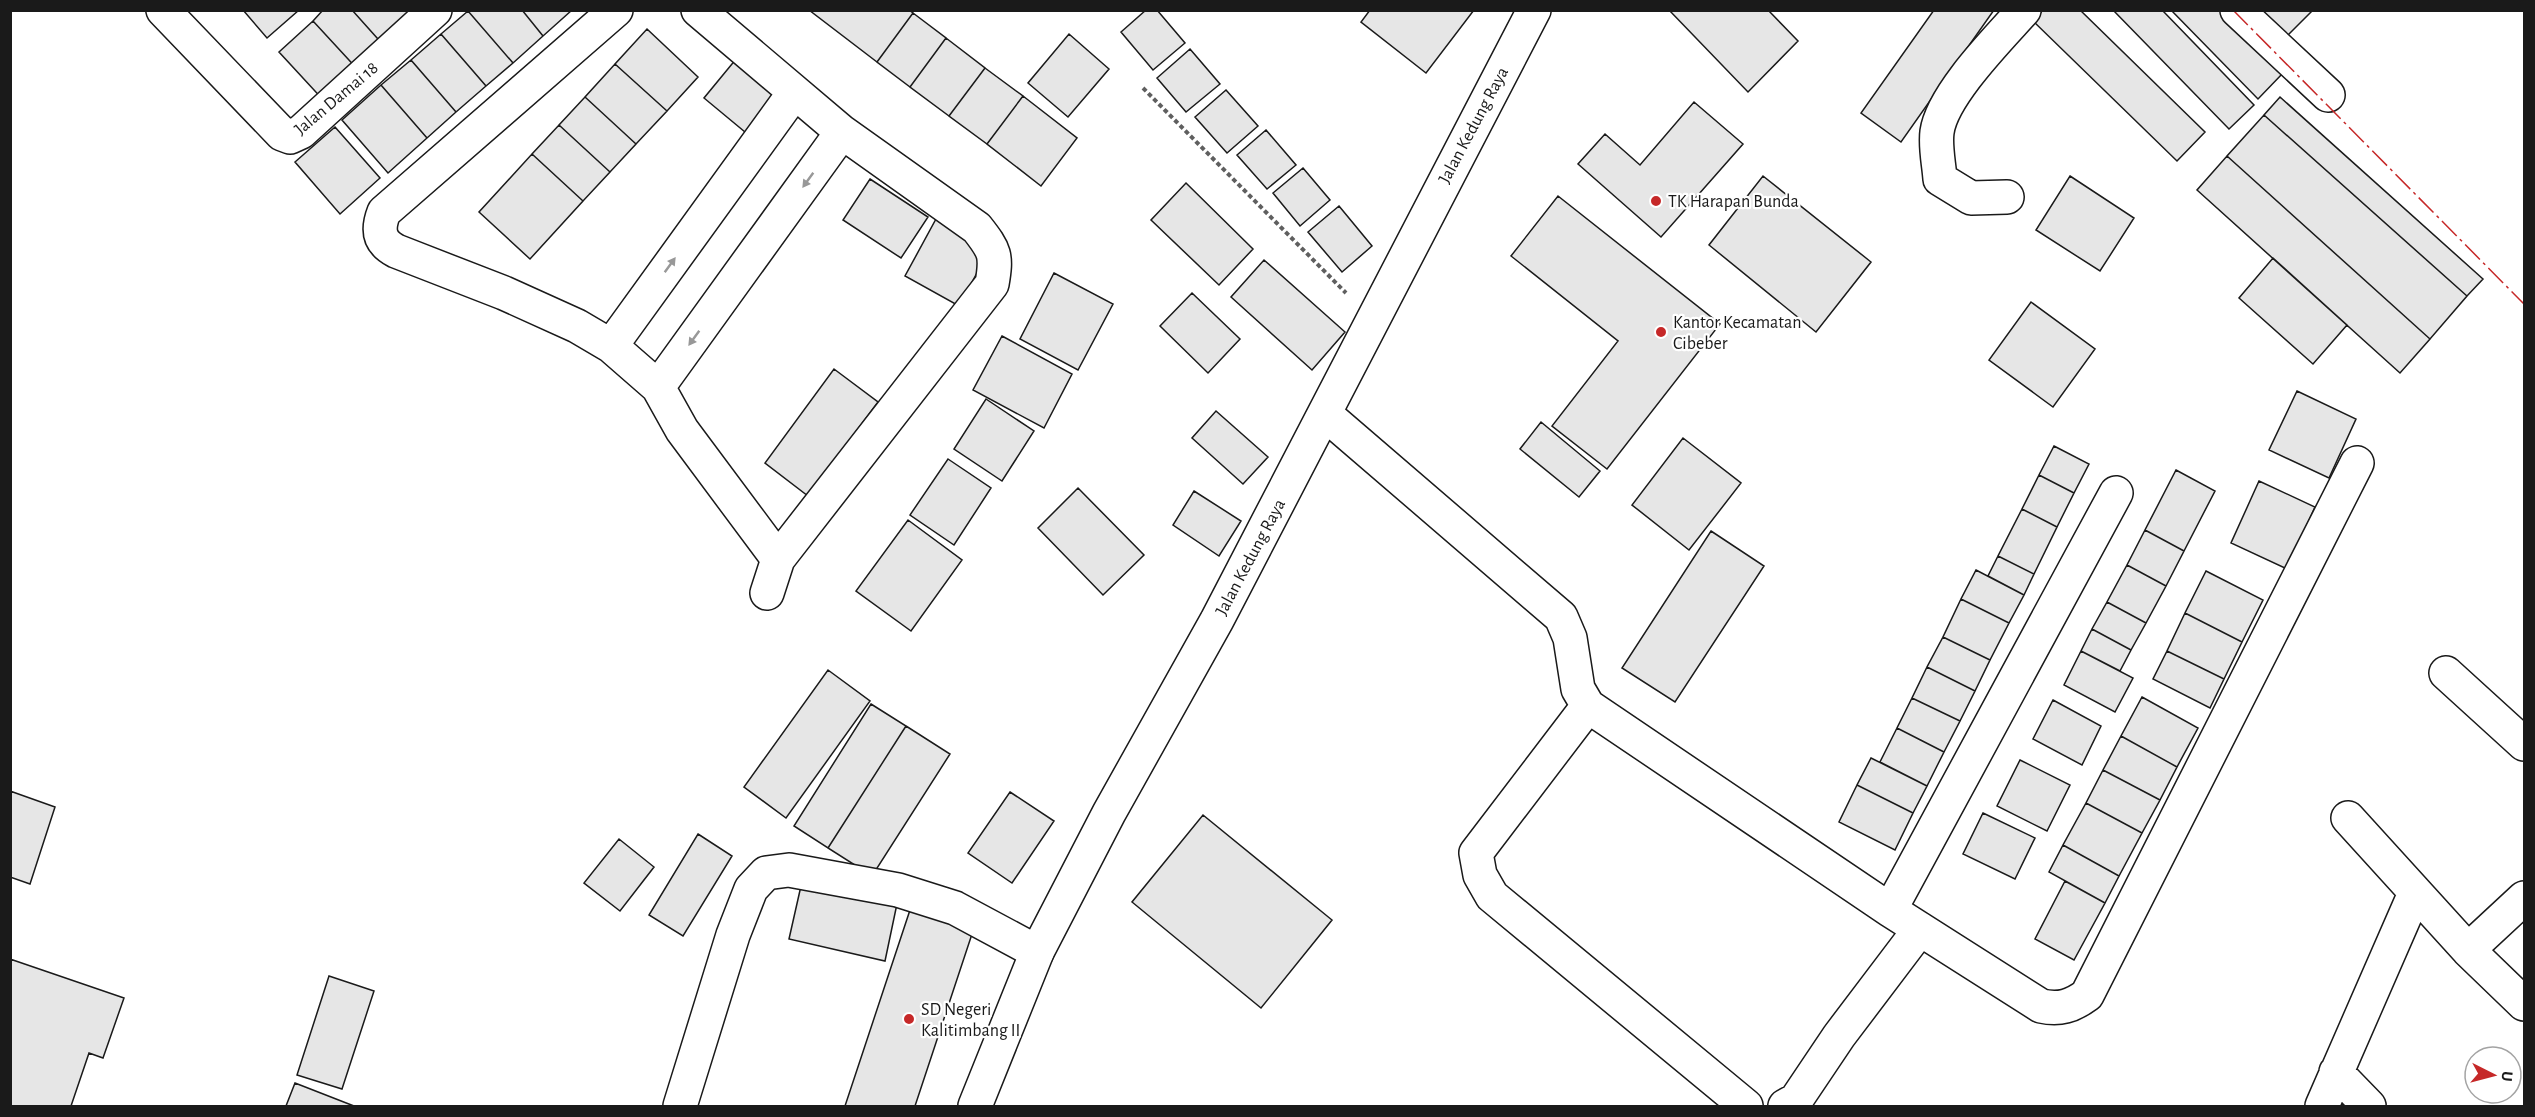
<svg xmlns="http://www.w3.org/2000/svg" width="2535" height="1117" viewBox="0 0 2535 1117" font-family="'Alegreya Sans',sans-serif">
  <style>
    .building { fill: #e6e6e6; stroke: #1a1a1a; stroke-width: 1.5 }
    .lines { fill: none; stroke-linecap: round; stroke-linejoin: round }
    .minor-casing { stroke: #1a1a1a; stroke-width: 36 }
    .tertiary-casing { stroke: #1a1a1a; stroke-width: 36 }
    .path { stroke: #5f5f5f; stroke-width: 4; stroke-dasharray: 4.5 3; stroke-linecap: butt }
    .minor { stroke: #fff; stroke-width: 33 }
    .tertiary { stroke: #fff; stroke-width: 33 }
    .power { stroke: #c62828; stroke-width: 1.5; stroke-dasharray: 21 4.5 3 4.5; stroke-linecap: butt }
    .oneway { fill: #989898 }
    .poi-dot { fill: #c62828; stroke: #fff; stroke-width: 2 }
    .labels { text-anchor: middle; stroke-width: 4.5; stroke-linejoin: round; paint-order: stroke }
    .street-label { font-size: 18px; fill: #1a1a1a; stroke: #fff }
    .poi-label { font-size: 18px; fill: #1a1a1a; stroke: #fff; text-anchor: start }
  </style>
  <rect width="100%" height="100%" fill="#fff"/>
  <!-- building -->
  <path class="building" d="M243 10H299L267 38Z
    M323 10H352L386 48 360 72 313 21Z
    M352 10H426L386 48Z
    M522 10 543 36 513 63 468 11Z
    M522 10H572L543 36Z
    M809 10H909L913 13 877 62Z
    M1146 10H1157L1185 43 1153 70 1121 32Z
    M1370 10H1474L1426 73 1361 22Z
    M1669 10H1768L1798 41 1748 92Z
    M1934 10H1994L1901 142 1861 113Z
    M2043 10H2080L2205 132 2177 161 2033 21Z
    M2113 10H2162L2254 105 2229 129Z
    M2171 10H2221L2283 73 2258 99Z
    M2261 10H2313L2286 37Z
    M468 11 513 63 486 86 441 34Z
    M913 13 946 38 910 87 877 62Z
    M313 21 360 72 326 103 279 52Z
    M647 29 698 77 667 111 615 64Z
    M441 34 486 86 456 112 411 60Z
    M1069 34 1109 69 1068 117 1028 83Z
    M946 38 985 68 949 116 910 87Z
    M1190 49 1220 84 1186 112 1157 78Z
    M741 53 783 87 745 132 704 98Z
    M411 60 456 112 427 138 381 85Z
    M615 64 667 111 636 144 585 97Z
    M985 68 1023 96 987 144 949 116Z
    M381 85 427 138 388 173 342 120Z
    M1226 90 1258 126 1227 153 1195 117Z
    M1023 96 1077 138 1041 186 987 144Z
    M585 97 636 144 610 172 559 125Z
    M2280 97 2483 279 2467 296 2264 115Z
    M1694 102 1743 144 1661 237 1578 164 1605 134 1640 165Z
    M2264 115 2467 296 2430 339 2227 156Z
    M559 125 610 172 583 201 532 154Z
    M335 127 380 178 340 214 295 162Z
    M1266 130 1296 165 1267 189 1237 155Z
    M532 154 583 201 530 259 479 212Z
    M2227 156 2430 339 2400 373 2197 190Z
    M1303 168 1330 200 1300 226 1273 193Z
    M1763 176 1871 262 1816 332 1709 245Z
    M2070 176 2134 218 2100 271 2036 230Z
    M870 179 928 217 901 258 843 220Z
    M1186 183 1253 249 1219 285 1151 220Z
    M1558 196 1720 324 1607 469 1552 426 1618 341 1511 256Z
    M1339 206 1372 246 1342 272 1308 232Z
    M936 219 990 249 959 306 905 276Z
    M2273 258 2347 325 2313 364 2239 298Z
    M1264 260 1345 332 1312 370 1231 297Z
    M1054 273 1113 304 1078 370 1020 339Z
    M1192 293 1240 339 1208 373 1160 326Z
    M2031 302 2095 349 2053 407 1989 360Z
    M1002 336 1072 374 1044 428 973 390Z
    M834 369 878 402 808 496 765 463Z
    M2297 391 2356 419 2329 478 2269 450Z
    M986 399 1034 431 1002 481 954 449Z
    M1216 411 1268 457 1243 484 1192 438Z
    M1541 422 1600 471 1579 497 1520 449Z
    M1683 438 1741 483 1689 550 1632 505Z
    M2054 446 2089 464 2074 493 2039 475Z
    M948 459 991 488 954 545 910 515Z
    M2176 470 2215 491 2184 551 2145 530Z
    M2039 475 2074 493 2057 527 2022 509Z
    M2259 481 2315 507 2287 569 2231 543Z
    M1078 488 1144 555 1103 595 1038 528Z
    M1194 491 1241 521 1219 556 1173 525Z
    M2022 509 2057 527 2034 574 1998 556Z
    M908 520 962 560 911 631 856 591Z
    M2145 530 2184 551 2166 586 2127 565Z
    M1711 531 1764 566 1675 702 1622 668Z
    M1998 556 2034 574 2024 595 1988 576Z
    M2127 565 2166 586 2146 623 2107 602Z
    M1976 570 2024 595 2009 623 1961 599Z
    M2206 571 2263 600 2242 642 2185 613Z
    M1961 599 2009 623 1990 660 1943 637Z
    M2107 602 2146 623 2131 650 2092 629Z
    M2185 613 2242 642 2224 679 2167 651Z
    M2092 629 2131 650 2120 671 2081 651Z
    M1943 637 1990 660 1975 691 1927 667Z
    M2081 651 2133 678 2115 712 2064 685Z
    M2167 651 2224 679 2210 708 2153 679Z
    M1927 667 1975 691 1960 721 1912 698Z
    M828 670 870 701 786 818 744 787Z
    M2142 697 2198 728 2177 767 2121 736Z
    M1912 698 1960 721 1944 752 1897 728Z
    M2053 700 2101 726 2082 765 2033 739Z
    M871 704 906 726 828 848 794 826Z
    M906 726 950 754 872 876 828 848Z
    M1897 728 1944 752 1927 786 1880 762Z
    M2121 736 2177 767 2160 800 2103 770Z
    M1871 758 1927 786 1913 813 1857 785Z
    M2020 760 2070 785 2047 831 1997 806Z
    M2103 770 2160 800 2142 833 2086 803Z
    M1857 785 1913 813 1895 850 1839 822Z
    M10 791 55 807 30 884 10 877Z
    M1010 792 1054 821 1012 883 968 853Z
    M2086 803 2142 833 2119 876 2063 845Z
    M1983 813 2035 838 2015 879 1963 854Z
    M1203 815 1332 920 1261 1008 1132 902Z
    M698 834 732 856 683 936 649 915Z
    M619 839 654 867 620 911 584 883Z
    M2063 845 2119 876 2105 903 2049 872Z
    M803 877 898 899 885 961 789 939Z
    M2065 881 2105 903 2074 960 2035 939Z
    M910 910 973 931 915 1106H845Z
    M10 959 124 998 103 1058 89 1053 71 1106H10Z
    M329 976 374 991 342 1089 297 1075Z
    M295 1083 354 1106H286Z"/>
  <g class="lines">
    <defs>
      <path id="minor" d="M163 10 282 134 290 137 301 132 435 10
        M616 10 384 212C377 230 379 242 396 251L504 293 577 326 611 346 658 387 682 430 778 559
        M698 10 842 132 977 228C995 251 997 255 992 284L778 559 767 593
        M2237 10 2328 95
        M2007 197 1971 198 1940 179C1939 164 1935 147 1937 132 1942 95 1999 38 2024 10
        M611 346 794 93
        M658 387 842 132
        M1325 414 1561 617 1570 638 1578 689 1588 706 1890 910 2041 1006C2060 1010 2072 1006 2087 995L2357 463
        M2446 673 2524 744
        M1588 706 1476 853 1480 875 1492 896 1746 1106
        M2348 818 2468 950 2524 1004
        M1890 910 2116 493
        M2468 950 2524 898
        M2336 1072 2369 1106
        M680 1106 733 935 751 889 766 873 789 870 898 890 955 908 1037 952
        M1785 1106 1796 1100 1839 1036 1920 929
        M2322 1106 2415 893"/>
      <path id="tertiary" d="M975 1106 1037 952 1109 813 1217 620 1534 10"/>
    </defs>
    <!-- minor casing -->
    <use href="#minor" class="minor-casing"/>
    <!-- tertiary casing -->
    <use href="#tertiary" class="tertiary-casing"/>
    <!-- path -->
    <path class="path" d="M1143 88 1346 293"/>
    <!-- minor -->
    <use href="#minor" class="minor"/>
    <!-- tertiary -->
    <use href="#tertiary" class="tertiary"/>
    <!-- power -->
    <path class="power" d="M2233 10 2524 304"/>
  </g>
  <!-- one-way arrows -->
  <defs><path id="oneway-solid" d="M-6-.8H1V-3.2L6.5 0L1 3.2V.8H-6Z" transform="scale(1.5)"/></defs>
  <g class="oneway">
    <use href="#oneway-solid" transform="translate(808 180) rotate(126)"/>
    <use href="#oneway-solid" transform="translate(670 265) rotate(-54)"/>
    <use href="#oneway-solid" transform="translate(694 338) rotate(126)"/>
  </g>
  <!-- markers -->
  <g class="poi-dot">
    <circle cx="1656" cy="201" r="6"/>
    <circle cx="1661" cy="332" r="6"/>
    <circle cx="909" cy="1019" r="6"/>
  </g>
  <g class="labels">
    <!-- street labels -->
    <g class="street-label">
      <text transform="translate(336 98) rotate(-40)" y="6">Jalan Damai 18</text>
      <text transform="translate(1473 125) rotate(-62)" y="6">Jalan Kedung Raya</text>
      <text transform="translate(1250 557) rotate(-62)" y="6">Jalan Kedung Raya</text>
    </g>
    <!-- poi labels -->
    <g class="poi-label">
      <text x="1668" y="207">TK Harapan Bunda</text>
      <text x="1673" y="328">Kantor Kecamatan<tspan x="1673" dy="21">Cibeber</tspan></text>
      <text x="921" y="1015">SD Negeri<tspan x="921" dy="21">Kalitimbang II</tspan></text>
    </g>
  </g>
  <!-- border -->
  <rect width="2535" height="1117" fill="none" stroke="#1a1a1a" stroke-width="24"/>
  <!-- north arrow -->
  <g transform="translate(2493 1075) rotate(96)"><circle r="28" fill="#ffffff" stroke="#a3a3a3" stroke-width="1.5"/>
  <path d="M0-4.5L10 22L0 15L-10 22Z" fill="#c62828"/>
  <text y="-9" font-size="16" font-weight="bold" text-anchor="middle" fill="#1a1a1a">U</text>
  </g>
</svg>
